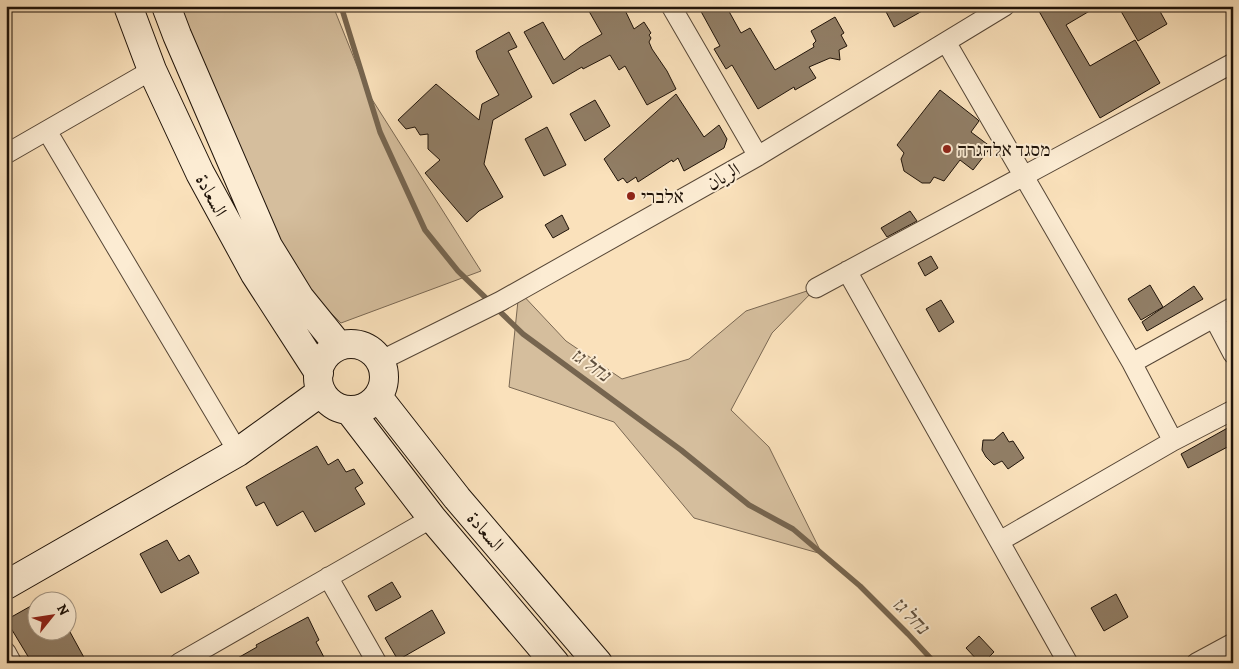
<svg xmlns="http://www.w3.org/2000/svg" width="1239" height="669" viewBox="0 0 1239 669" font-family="Alegreya,Amiri,'Frank Ruhl Libre',serif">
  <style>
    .green { fill: #d5be9d; stroke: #7a6853 }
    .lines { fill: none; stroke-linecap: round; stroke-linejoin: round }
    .stream { stroke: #76654f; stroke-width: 5.5 }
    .building { fill: #917e66; stroke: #1f1309 }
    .street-casing { stroke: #564636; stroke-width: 21 }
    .secondary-casing { stroke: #1f1309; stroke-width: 30 }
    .street { stroke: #fcecd3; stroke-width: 19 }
    .secondary { stroke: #fcecd3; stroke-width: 28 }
    .poi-dot { fill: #8f2418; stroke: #fcecd3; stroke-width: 2 }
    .labels { text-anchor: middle; stroke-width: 4; stroke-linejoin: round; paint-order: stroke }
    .poi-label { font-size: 19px; fill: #1f1309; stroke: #fcecd3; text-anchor: start }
    .street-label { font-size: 19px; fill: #1f1309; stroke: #fcecd3 }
    .water-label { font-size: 20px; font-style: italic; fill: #60503e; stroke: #fcecd3 }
  </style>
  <rect width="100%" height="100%" fill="#fae1bb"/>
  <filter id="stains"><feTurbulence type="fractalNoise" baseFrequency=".004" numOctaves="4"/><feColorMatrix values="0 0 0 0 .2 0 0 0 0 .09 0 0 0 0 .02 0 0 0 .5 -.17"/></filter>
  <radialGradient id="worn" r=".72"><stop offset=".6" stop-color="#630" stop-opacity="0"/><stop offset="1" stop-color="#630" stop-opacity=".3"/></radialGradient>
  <!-- green -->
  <path class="green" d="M178 6H333L368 93 481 271 341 323 275 257Z
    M816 288 772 333 731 410 769 447 822 554 694 518 614 422 509 387 519 291 566 341 622 379 689 359 746 311Z"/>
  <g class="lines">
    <!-- stream -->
    <path class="stream" d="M341 6 380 132 425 230 458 271 523 334 681 450 749 505 793 529 860 586 908 634 935 663"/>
  </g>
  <!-- building -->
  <path class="building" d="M586 6H623L634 29 644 22 651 33 649 35 651 38 649 42 652 49 667 71 676 89 647 105 625 66 619 70 610 55 583 69 582 67 553 84 524 32 543 22 564 60 580 47 602 34Z
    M698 6H726L741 33 750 28 775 70 814 47 813 44 816 41 811 31 835 17 844 33 841 35 847 46 839 50 840 60 830 58 809 67 816 78 795 90 794 87 758 109 732 65 726 69 714 49 720 46Z
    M883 6H931L894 27Z
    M1036 6H1098L1066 25 1090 66 1135 40 1160 83 1100 118Z
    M1118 6H1157L1167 24 1138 41Z
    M509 32 517 47 508 51 532 97 493 120 484 164 503 197 479 211 467 222 425 173 440 160 428 149V134L420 135 415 127 406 129 398 120 436 84 479 120 482 104 499 95 478 58 476 51Z
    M940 90 977 119 979 121 971 132 991 147 973 170 960 160 944 181 934 177 930 183H922L904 171 901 159 904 153 897 145Z
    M676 94 704 137 719 125 727 139 724 148 684 171 678 158 673 162 672 160 638 182 636 177 627 183 623 178 618 181 604 159Z
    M595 100 610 126 585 141 570 114Z
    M547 127 566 165 544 176 525 139Z
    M910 211 917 221 887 237 881 228Z
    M562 215 569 229 553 238 545 225Z
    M931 256 938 268 925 276 918 263Z
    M1150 285 1163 307 1141 320 1128 299Z
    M1194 286 1203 299 1147 331 1142 322Z
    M941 300 954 322 939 332 926 309Z
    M1233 425V444L1188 468 1181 454Z
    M1003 432 1009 442 1013 441 1024 458 1008 469 1002 461 994 465 986 457 982 450 983 440H994Z
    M317 446 328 465 338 459 346 472 354 469 363 483 355 488 365 504 315 532 303 511 277 526 264 502 256 506 246 487Z
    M167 540 179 561 189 555 199 573 161 593 140 554Z
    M392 582 401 597 376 611 368 596Z
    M1116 594 1128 617 1104 631 1091 608Z
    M38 602V632H70L87 663H32L6 620Z
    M432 610 445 633 398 660 385 638Z
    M308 617 319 640 316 642 327 663H229L257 647 256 645Z
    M979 636 994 652 983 663H980L966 648Z"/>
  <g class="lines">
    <defs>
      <path id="street" d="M671 6 758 156
        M946 42 1132 363 1173 441
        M47 131 238 452
        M6 154 152 70
        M847 271 1068 663
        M816 288 1233 63
        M1214 318 1233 354
        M380 361 501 301 758 156 1005 6
        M1132 363 1233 307
        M1000 541 1173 441 1233 410
        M328 577 377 663
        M6 652 12 663
        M179 663 432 518
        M1196 663 1233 643"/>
      <path id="secondary" d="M128 6 152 70 200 173 255 274 319 373
        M166 6 177 35 268 246 300 298 339 346
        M318 377a33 33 0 1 1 66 0a33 33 0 1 1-66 0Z
        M378 397 457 498 598 663
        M349 410 432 518 555 663
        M6 585 238 452 321 392"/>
    </defs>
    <!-- street casing -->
    <use href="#street" class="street-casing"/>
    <!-- secondary casing -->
    <use href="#secondary" class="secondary-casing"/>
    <!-- street -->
    <use href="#street" class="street"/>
    <!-- secondary -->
    <use href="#secondary" class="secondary"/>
  </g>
  <!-- markers -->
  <g class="poi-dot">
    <circle cx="947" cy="149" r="5"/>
    <circle cx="631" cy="196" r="5"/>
  </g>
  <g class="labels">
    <!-- poi labels -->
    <g class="poi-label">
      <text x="957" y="156">מסגד אלהגרה</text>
      <text x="641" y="203">אלברי</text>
    </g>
    <!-- street labels -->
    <g class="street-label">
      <text transform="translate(723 176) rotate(-30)" y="7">الريان</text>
      <text transform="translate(212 195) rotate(62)" y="7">السعادة</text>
      <text transform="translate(486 531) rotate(49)" y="7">السعادة</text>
    </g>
    <!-- water labels -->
    <g class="water-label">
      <text transform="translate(591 364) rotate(36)" y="7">נחל גז</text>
      <text transform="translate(911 615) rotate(46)" y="7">נחל גז</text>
    </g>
  </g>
  <!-- margin -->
  <rect width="1239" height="669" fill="none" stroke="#fae1bb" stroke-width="25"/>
  <rect x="8" y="8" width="1224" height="654" fill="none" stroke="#1f1309" stroke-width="2.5"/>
  <rect x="12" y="12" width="1214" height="644" fill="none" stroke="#1f1309"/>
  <!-- north arrow -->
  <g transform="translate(52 616) rotate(60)"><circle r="24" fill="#fcecd3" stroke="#a49582"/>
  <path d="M0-4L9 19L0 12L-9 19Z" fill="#8f2418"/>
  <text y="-8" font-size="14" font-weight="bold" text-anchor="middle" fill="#1f1309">N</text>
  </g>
  <rect width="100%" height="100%" filter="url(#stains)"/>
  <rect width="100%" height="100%" fill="url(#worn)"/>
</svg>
